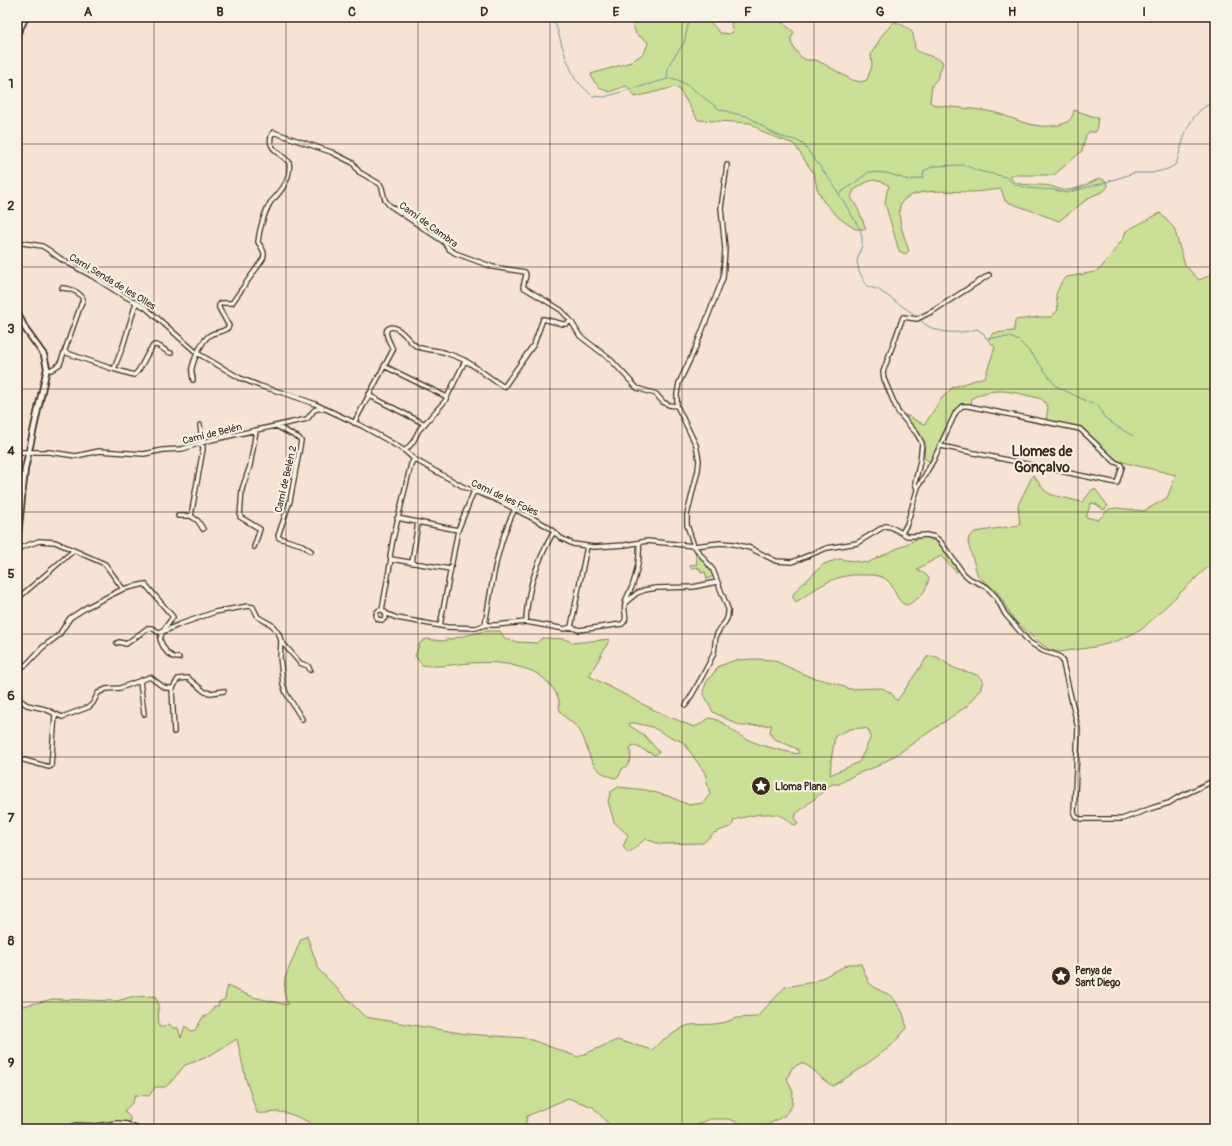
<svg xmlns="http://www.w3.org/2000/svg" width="1232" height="1146" viewBox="0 0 1232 1146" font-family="Pangolin,sans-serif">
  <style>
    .green { fill: #cae095; stroke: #82855a; fill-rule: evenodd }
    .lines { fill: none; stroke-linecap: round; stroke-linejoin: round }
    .stream { stroke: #6d9697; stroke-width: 1 }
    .minor-casing { stroke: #3b2a1e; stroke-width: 6 }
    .major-casing { stroke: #3b2a1e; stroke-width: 8 }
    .minor { stroke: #f7f3e8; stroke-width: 3.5 }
    .major { stroke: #f7f3e8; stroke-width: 4.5 }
    .grid { fill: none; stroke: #3b2a1e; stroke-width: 1; stroke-opacity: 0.55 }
    .labels { text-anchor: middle; stroke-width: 4; stroke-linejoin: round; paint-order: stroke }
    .street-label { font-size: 10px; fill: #3b2a1e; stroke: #f7f3e8 }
    .poi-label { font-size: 10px; font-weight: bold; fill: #3b2a1e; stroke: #f7f3e8; text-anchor: start }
    .district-label { font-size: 14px; font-weight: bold; fill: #3b2a1e; stroke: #f7f3e8 }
    .neatline { fill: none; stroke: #3b2a1e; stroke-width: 1.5 }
    .grid-label { font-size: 13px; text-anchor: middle; font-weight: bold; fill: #3b2a1e }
  </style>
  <rect width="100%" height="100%" fill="#f7e3d6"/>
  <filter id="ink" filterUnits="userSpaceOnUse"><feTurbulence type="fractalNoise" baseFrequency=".025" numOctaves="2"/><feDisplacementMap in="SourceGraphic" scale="8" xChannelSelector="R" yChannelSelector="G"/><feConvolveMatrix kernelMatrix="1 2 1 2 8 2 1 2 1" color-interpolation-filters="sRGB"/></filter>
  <g filter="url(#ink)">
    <!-- green -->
    <path class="green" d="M635 17H706L720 33 729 34 733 32 731 25 732 19 737 17H775L794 32 791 38V42L795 50 801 57 806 60H816L824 64 852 80 861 82 867 80 872 66 871 54 883 34 894 22H896C914 31 913 29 915 49L919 52 941 60 943 63 937 79 932 85 930 102 935 105C954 108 974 108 993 112 1016 118 1032 130 1058 125 1068 123 1072 120 1074 110L1098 118 1096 132H1089L1086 135 1082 151 1054 175H1010C1012 189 1039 183 1050 186 1055 187 1062 191 1068 190 1079 189 1090 183 1100 178L1105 181 1108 186 1104 191 1090 197 1059 221 1005 201 1001 189C990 190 980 192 970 192 954 192 906 186 900 206 897 220 905 238 909 251L905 254 899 251 885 203 887 191 889 186 883 182 873 180 867 182 854 190 851 197 858 209 866 229H855L839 218 823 201 817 188 814 174 794 144 764 133 751 123 698 120 679 89 675 87 635 97 629 88 626 86 609 92C599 88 594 84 591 74L631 62 644 53 648 44 647 41 636 34 633 26Z
      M1160 213 1174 228 1185 265 1199 280 1211 275 1215 266V560L1141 630 1115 642 1095 647 1059 652 1048 649 1035 639 1013 619 1004 603 996 591 978 576 968 543 969 537 975 532 1020 525 1018 505 1033 475 1045 491 1052 495 1082 502 1093 489 1096 490 1108 506 1104 510 1096 504 1091 503 1086 517 1098 520 1109 509 1117 508 1144 511 1167 498 1176 475 1118 461 1113 458 1084 429 1079 427 1046 421 1048 407 1042 399C1016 393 997 385 972 398L971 404C968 404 964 403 961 404 953 408 935 452 930 462L924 458 925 443 903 415C911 415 917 423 925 424L941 399 953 387 985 377 995 347 988 340 993 333 1014 331 1015 320 1040 317H1051L1058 310 1056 294 1062 281 1067 277 1095 272 1101 268 1123 239 1126 231Z
      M924 537C941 540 949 558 958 571L956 572 941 556 917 569 925 574 929 578C926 590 923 596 912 602 910 604 907 606 904 604 896 601 894 585 887 580 880 575 873 575 866 575 835 573 820 586 796 602L793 598V595L796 590 824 564 839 559 867 563 919 538Z
      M695 551H696L711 569 714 576 707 579 705 572 701 573 700 568 698 569V567L691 568 690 565 697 564Z
      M485 631H500L505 639 518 642 537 643 542 638 565 639 573 643 610 639 589 676 656 711 694 727 701 724 709 718C723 719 732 732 744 738 761 746 779 750 798 754L799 752 797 749 773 738C769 733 770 730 772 725L741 726 713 712 703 692 706 683 719 666 736 660 756 659 773 660 808 676 838 684 849 689 882 688 891 693 897 701 927 657C931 656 933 656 937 657 943 660 948 665 954 668 962 672 978 672 983 680L981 688 967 706 899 753 878 766 856 774 839 784H832L796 814 795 819 798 824 793 825C781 807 752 815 734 820L732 826 714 833 703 843 660 844 645 839 629 853 623 847 628 835 614 822 608 801 611 792 618 787 646 790 668 796 689 805 703 803 710 794 705 773 683 742 666 735 652 727 635 723H629L630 726 644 735 659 752 655 755 633 745 630 750 631 758 628 765 622 769 619 776 615 778C583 770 592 745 577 727 572 722 565 718 561 713 558 708 560 706 559 701 557 691 545 678 536 673 531 670 525 669 519 667 503 662 487 662 471 663 454 664 439 668 422 665L415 656 420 643 426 639 442 641ZM861 728 868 729 871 737 859 762 830 775 831 761 835 736 850 729Z
      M307 936 319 970 365 1017 466 1034 526 1038 578 1057 617 1040 652 1050 661 1041 684 1027 689 1025 715 1024 726 1022 736 1018 757 1017 785 987 814 982 849 964H861L869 983 877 989 892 996 903 1013 907 1028 891 1046 860 1069 833 1086C820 1080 815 1067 801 1063L792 1068 787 1079 793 1092 792 1106 784 1116 767 1125 746 1126 729 1119H710L689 1129H613L593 1107 568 1098 527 1116 525 1129H323C309 1123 294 1113 279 1112 271 1112 265 1114 257 1113L246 1080 237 1039 205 1058 185 1065 170 1083 165 1087H155L149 1096 135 1095 133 1102 124 1111 130 1117V1122L115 1121 100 1124 76 1123 69 1125 62 1129H17V1002L23 1006 53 999 117 1001 131 997 155 996 158 1003 159 1027H163L169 1024 173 1028H178L181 1038 185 1026 192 1031 195 1030 203 1017C209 1016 212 1012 214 1006H218L219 1002 225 999 227 986 253 997 288 1005 284 992 285 978 301 939Z"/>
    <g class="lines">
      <!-- stream -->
      <path class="stream" d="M551 17 555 22 565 55 575 79 592 96 604 97 671 78 678 80 690 87 719 109 736 114 747 116 773 133 782 137 795 140 803 144 833 184 839 194 869 172 887 173 908 180 923 178 924 171 934 166 964 165 979 171 1006 177 1014 184 1027 188 1055 190 1066 193 1100 184 1134 173H1152L1168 169 1176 164C1184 141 1185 118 1209 104
        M667 79 668 69 671 61 684 43 690 17
        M839 194 860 229 862 237V245L857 261 859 271 864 281 867 286 879 290 918 317
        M920 320C935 335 958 334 977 329L984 334 986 338 1010 337 1019 341 1032 354 1056 386 1090 403 1098 405 1104 417 1119 428 1133 436"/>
      <defs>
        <path id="minor" d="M17 242 42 246 47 249 61 259 92 276 119 293 146 308 197 353 240 378 260 386 290 395 315 404 362 426 387 440 405 451 414 459 428 467 464 487 499 501 536 520 547 526 561 538 573 544 594 547 625 545 647 541 694 546 720 543 734 544 750 548 776 561 792 562 827 548 857 543 885 526 891 527 907 536H914L926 535 935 537 940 541 964 574 970 579 987 587 996 597 1005 614 1029 642 1043 651 1059 656 1062 659 1078 728 1074 813 1076 817 1081 819H1122L1152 808 1169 803 1177 798 1211 782 1215 781
          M64 352 110 368 134 375C142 370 146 352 154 345 161 344 164 352 171 353
          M384 366 447 397
          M47 369 51 370 60 364 83 299C80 292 69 288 62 288
          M114 369 123 346 136 303
          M193 380C193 376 191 371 192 368 194 359 202 340 210 335 216 331 225 333 229 326L219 308V305L221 303H232L263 259C266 252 262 249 258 242 259 230 264 214 270 203 272 200 276 197 278 194 286 185 291 173 289 162 281 153 264 148 273 132L331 152 353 163 359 172 380 184 382 188 385 200 389 205 444 242 449 249 455 253 493 267 525 272 526 275 523 287 561 310 571 321 580 336 611 360 637 388 656 394 663 402 669 405 677 406
          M368 395 425 424
          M354 423 393 350C391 344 382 331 389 328 398 323 409 342 416 346 425 351 436 349 446 353 452 355 460 358 466 361 479 369 491 379 504 387L534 344 543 319 563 324H566L571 321
          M276 426 299 438 301 441 290 501 278 536 279 538 302 545 311 551
          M405 451 413 442 419 430 445 401 465 361
          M17 452H49L76 456 99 451 144 454 163 450 182 449 211 440 307 419C314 412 312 408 322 409
          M917 489 915 483 920 461 922 443 917 434 898 412 884 379 883 372 903 317 917 319 933 311 989 275
          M178 516H191L203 449 200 425
          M191 516 198 521 203 529
          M397 518 458 530
          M902 533 907 524 918 487 933 461 956 412 962 406H968L1080 429 1115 462 1120 464 1122 467 1117 483 941 446
          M254 547 260 529 240 517 242 489 250 466 256 431
          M17 549 39 541 55 542 105 564 123 589
          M391 559 450 569
          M412 563 418 522
          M17 599 72 552 73 550
          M625 603 637 593 645 590 656 588 693 587 717 582
          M382 610 391 559 390 556 393 539 411 464 414 459
          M376 615a5 5 0 1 1 10 0a5 5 0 1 1-10 0Z
          M385 613 397 618 447 627 476 628 485 625H496L526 622 565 629 571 627 579 630 622 624C629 619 623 612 625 604 626 596 631 591 633 584 637 572 640 555 639 543
          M526 622C527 596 532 578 542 555 546 547 549 539 554 532
          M485 625C492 585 496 546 515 509
          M440 626 458 530 474 491
          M571 627 587 546
          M163 631 160 639C163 648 169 658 179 658
          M281 641 300 663 308 666 310 670
          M117 643 119 642 126 644 148 628H152L158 632 164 631
          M17 670 27 664 43 647 59 635 70 618 87 607 123 589 145 584 173 617 164 629 165 631 178 625 215 612 248 606 253 607 258 617 272 625 279 634 281 641 280 657 283 684 286 693 302 719
          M140 681 144 714
          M172 689 174 732
          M17 698 27 705 45 709 62 717 89 707 93 703 98 693 106 689 120 688 150 677 162 686 166 688H173L178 679 188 678 205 692 211 693 224 691
          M686 705C696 688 705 672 713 655 716 648 714 640 717 634 722 623 729 623 728 609L713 570 694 546 687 525V515L698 470 699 460 696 445 677 406V394L679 383 695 349 723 278 725 249 721 208 727 165
          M17 707 19 699
          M24 760 49 767 51 766 55 715
          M65 1129 75 1125 96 1126 117 1123 127 1124 138 1129"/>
        <path id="major" d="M17 34 26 17
          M17 312 26 330 44 355 47 368 25 469 17 544"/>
      </defs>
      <!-- minor casing -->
      <use href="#minor" class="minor-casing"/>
      <!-- major casing -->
      <use href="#major" class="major-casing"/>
      <!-- minor -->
      <use href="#minor" class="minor"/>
      <!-- major -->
      <use href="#major" class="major"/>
    </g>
  </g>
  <!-- grid -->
  <path class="grid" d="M154 17V1129M286 17V1129M418 17V1129M550 17V1129M682 17V1129M814 17V1129M946 17V1129M1078 17V1129M17 144H1215M17 267H1215M17 389H1215M17 512H1215M17 634H1215M17 757H1215M17 879H1215M17 1002H1215"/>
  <!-- icons -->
  <defs>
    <symbol id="sight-disc" viewBox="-11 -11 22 22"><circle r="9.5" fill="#3b2a1e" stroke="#f7f3e8"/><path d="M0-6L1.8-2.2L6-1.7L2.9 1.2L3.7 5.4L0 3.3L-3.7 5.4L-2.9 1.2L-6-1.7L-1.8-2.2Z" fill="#fff"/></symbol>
  </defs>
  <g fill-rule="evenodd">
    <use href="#sight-disc" x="750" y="775" width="22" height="22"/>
    <use href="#sight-disc" x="1050" y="965" width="22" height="22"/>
  </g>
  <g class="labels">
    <!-- street labels -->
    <g class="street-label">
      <text transform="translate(429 224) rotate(36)" y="4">Camí de Cambra</text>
      <text transform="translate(113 281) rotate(31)" y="4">Camí Senda de les Olles</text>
      <text transform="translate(212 433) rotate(-14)" y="4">Camí de Belén</text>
      <text transform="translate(285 479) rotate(-77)" y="4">Camí de Belén 2</text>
      <text transform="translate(505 497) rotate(25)" y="4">Camí de les Foies</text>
    </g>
    <!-- poi labels -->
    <g class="poi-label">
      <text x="775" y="790">Lloma Plana</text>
      <text x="1075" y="974">Penya de<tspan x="1075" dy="12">Sant Diego</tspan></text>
    </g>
    <!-- district labels -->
    <g class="district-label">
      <text x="1042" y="456">Llomes de<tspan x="1042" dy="16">Gonçalvo</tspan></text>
    </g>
  </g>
  <!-- margin -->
  <rect width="1232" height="1146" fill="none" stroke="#f7f3e8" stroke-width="44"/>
  <rect x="22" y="22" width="1188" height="1102" class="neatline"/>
  <g class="grid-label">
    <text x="88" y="16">A</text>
    <text x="220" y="16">B</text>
    <text x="352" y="16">C</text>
    <text x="484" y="16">D</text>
    <text x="616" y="16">E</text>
    <text x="748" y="16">F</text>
    <text x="880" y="16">G</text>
    <text x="1012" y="16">H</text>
    <text x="1144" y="16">I</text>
    <text x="11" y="88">1</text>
    <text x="11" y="210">2</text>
    <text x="11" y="333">3</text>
    <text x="11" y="455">4</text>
    <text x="11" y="578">5</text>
    <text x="11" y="700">6</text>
    <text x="11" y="822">7</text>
    <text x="11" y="945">8</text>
    <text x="11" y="1067">9</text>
  </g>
</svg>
